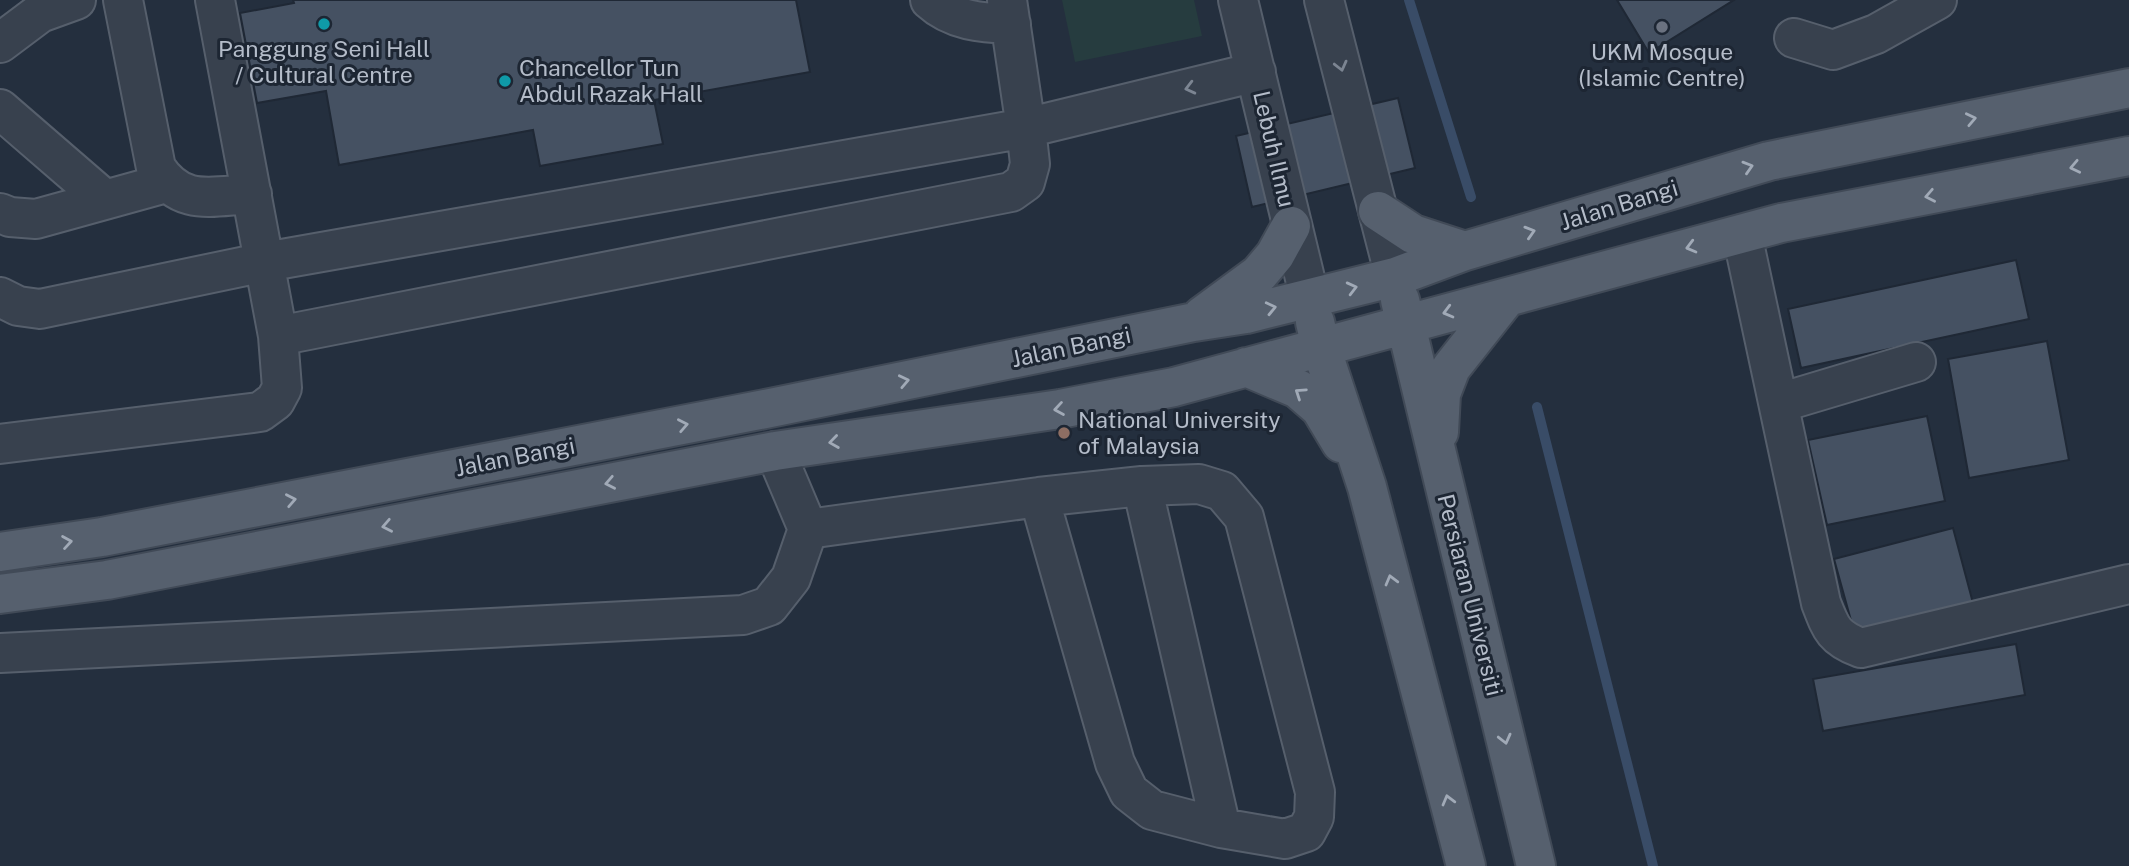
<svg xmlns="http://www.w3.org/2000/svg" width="2129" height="866" viewBox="0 0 2129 866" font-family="'Public Sans',sans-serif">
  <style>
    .green { fill: #263c3f }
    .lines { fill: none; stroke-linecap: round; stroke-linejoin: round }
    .stream { stroke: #394c67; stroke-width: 10 }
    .building { fill: #455162; stroke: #1f2835; stroke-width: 2 }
    .minor-casing { stroke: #565f6c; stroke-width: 42 }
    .major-casing { stroke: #414a57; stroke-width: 42 }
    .minor { stroke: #38414e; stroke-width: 38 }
    .major { stroke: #56606e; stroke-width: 38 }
    .oneway { stroke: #7c8592 }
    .oneway2 { stroke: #a1aab7 }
    .culture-dot { fill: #0f9aa8; stroke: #1d2633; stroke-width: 2.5 }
    .worship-dot { fill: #6b7280; stroke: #1d2633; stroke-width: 2.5 }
    .education-dot { fill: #8d6e63; stroke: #1d2633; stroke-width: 2.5 }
    .labels { text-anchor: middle; stroke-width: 6; stroke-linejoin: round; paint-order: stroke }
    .poi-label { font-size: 23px; fill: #b4bcc9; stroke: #1d2633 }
    .street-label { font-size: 23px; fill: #b4bcc9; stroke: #1d2633 }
  </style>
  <rect width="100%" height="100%" fill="#242f3e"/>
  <!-- green -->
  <path class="green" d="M1062 0H1194L1202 36 1075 62Z"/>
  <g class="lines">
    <!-- stream -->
    <path class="stream" d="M1409 0 1471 197
      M1537 407 1653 866"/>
  </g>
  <!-- building -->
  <path class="building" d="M293 0H796L810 72 654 100 663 144 540 166 533 130 339 165 326 91 257 103 240 13 294 3Z
    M1617 0H1734L1649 53Z
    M1398 98 1415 168 1252 207 1236 136Z
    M2016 260 2029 319 1801 368 1788 309Z
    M2047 341 2069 460 1969 478 1948 359Z
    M1927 416 1945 501 1827 525 1808 440Z
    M1953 528 1973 603 1855 635 1834 559Z
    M2016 644 2025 695 1823 731 1813 679Z"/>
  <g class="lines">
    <defs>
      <path id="minor" d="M123 0 156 168C182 207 210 196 252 194
        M930 0C953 21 982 23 1011 24
        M1007 0 1026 128 1256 72
        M1238 0 1310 299
        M1324 0 1395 277
        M1794 38 1833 50 1876 34 1937 0
        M0 43 40 13 76 0
        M0 109 104 199
        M0 213 10 217 36 219 166 183
        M1742 234 1821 603C1831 629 1834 638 1861 648L2129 584
        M0 297 18 306 40 309 265 262 1026 128 1030 164 1025 182 1011 192 278 336
        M1779 403 1916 362
        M0 444 260 412 275 401 282 388 278 336 215 0
        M775 451 808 529 1039 497 1142 486 1199 484 1222 491 1244 517 1315 792 1314 817 1306 832 1285 839 1221 828 1152 810 1129 792 1115 763 1039 497
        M1142 486 1221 828
        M0 653 743 615 769 606 791 578 808 529"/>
      <path id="major" d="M1378 211 1413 234 1465 251
        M1400 300 1536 866
        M1202 316 1259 274 1275 255 1291 226
        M1315 322 1321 347 1367 487 1466 866
        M1246 367 1298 389 1320 408 1341 443
        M1439 432 1441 394 1451 368 1507 297
        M0 552 102 537 765 409 1194 322 1246 314 1395 277 1465 251 1769 161 2129 88
        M0 594 107 580 775 451 1060 409 1174 387 1781 223 2129 156"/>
    </defs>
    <!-- minor casing -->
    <use href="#minor" class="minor-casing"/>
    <!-- major casing -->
    <use href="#major" class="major-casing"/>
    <!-- minor -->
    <use href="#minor" class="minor"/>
    <!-- major -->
    <use href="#major" class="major"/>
  </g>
  <!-- one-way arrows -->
  <defs><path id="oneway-chevron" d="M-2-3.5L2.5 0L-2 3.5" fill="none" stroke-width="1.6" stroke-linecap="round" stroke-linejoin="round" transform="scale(1.75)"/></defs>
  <g class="oneway">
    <use href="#oneway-chevron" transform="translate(1341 66) rotate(76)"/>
    <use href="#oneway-chevron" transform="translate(1190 88) rotate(166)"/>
  </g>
  <g class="oneway2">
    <use href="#oneway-chevron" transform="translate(1971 119) rotate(-12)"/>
    <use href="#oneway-chevron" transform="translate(1748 167) rotate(-17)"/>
    <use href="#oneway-chevron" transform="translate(2075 167) rotate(168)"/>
    <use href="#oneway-chevron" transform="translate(1930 196) rotate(169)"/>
    <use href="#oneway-chevron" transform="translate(1530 232) rotate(-17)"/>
    <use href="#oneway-chevron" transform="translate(1691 247) rotate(165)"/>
    <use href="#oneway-chevron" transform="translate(1352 288) rotate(-14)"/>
    <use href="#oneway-chevron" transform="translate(1271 308) rotate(-13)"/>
    <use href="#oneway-chevron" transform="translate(1448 312) rotate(165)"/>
    <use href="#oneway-chevron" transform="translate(904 381) rotate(-12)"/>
    <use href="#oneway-chevron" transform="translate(1300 393) rotate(-146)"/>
    <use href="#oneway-chevron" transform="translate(1059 409) rotate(171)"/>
    <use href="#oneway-chevron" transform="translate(683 425) rotate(-11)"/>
    <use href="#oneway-chevron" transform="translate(834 442) rotate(172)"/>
    <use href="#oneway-chevron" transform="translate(610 483) rotate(169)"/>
    <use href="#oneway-chevron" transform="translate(291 500) rotate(-11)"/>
    <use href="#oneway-chevron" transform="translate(387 526) rotate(169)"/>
    <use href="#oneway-chevron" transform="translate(67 542) rotate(-9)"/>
    <use href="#oneway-chevron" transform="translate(1391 580) rotate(-105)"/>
    <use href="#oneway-chevron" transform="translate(1505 739) rotate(76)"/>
    <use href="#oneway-chevron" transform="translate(1448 800) rotate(-105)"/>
  </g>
  <!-- markers -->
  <g class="culture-dot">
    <circle cx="324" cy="24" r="7"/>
    <circle cx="505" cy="81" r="7"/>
  </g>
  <circle class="worship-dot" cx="1662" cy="27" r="7"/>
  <circle class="education-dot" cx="1064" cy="433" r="7"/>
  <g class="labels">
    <!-- poi labels -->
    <g class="poi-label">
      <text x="324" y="57">Panggung Seni Hall<tspan x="324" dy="26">/ Cultural Centre</tspan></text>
      <text x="1662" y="60">UKM Mosque<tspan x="1662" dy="26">(Islamic Centre)</tspan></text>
      <text x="519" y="76" text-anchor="start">Chancellor Tun<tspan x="519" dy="26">Abdul Razak Hall</tspan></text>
      <text x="1078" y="428" text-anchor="start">National University<tspan x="1078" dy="26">of Malaysia</tspan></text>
    </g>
    <!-- street labels -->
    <g class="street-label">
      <text transform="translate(1274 149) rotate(77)" y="8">Lebuh Ilmu</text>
      <text transform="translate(1619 205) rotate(-17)" y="8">Jalan Bangi</text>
      <text transform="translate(1071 347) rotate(-12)" y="8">Jalan Bangi</text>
      <text transform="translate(515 457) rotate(-11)" y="8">Jalan Bangi</text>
      <text transform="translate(1470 595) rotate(76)" y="8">Persiaran Universiti</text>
    </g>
  </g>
</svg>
